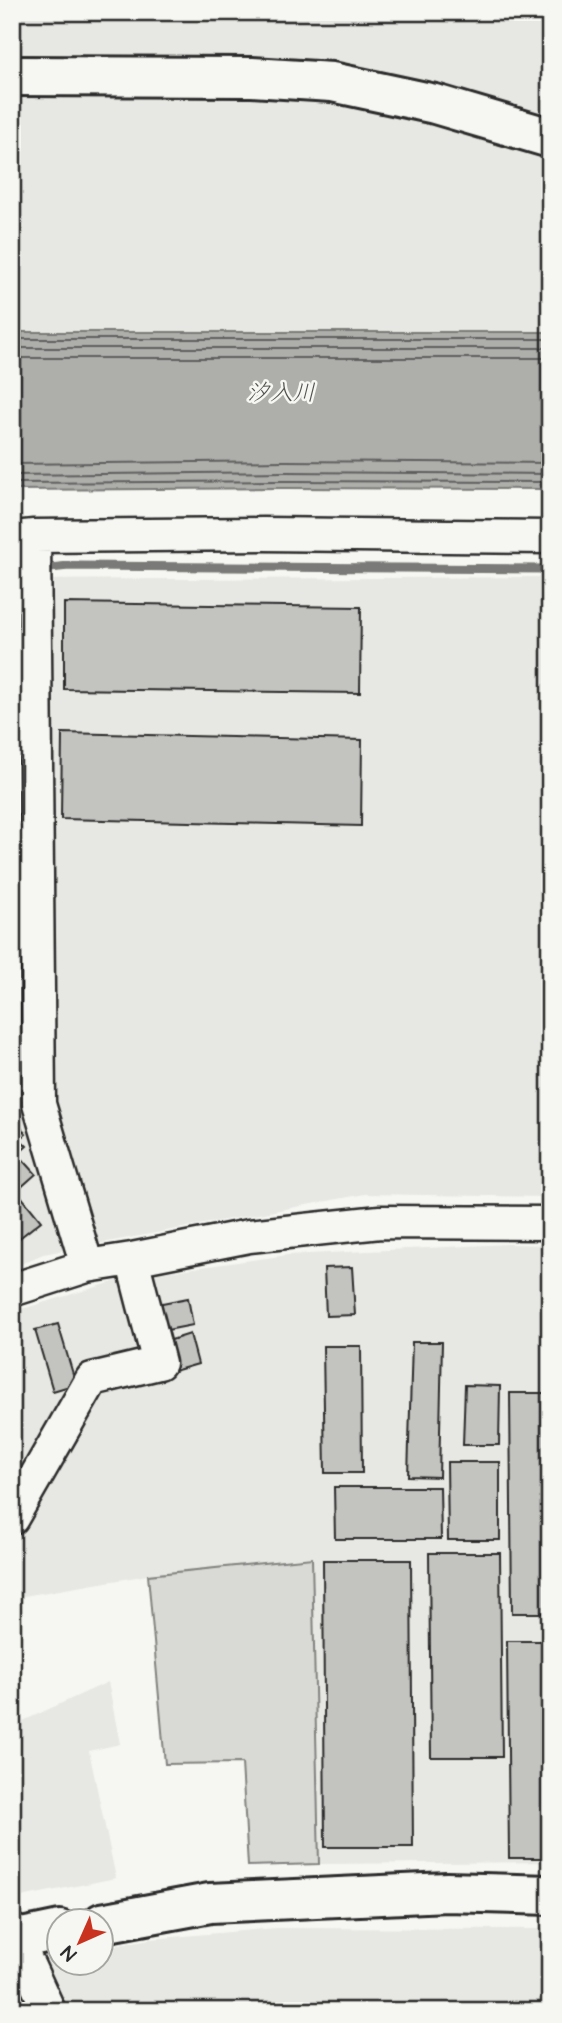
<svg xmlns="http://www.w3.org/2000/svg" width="562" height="2023" viewBox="0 0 562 2023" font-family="'Architects Daughter','Klee One',sans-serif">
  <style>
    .built { fill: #e7e7e3 }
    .green { fill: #d9d9d5; stroke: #828280; stroke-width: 2 }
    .water { fill: #aeaeab; stroke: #7a7a78; stroke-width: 2 }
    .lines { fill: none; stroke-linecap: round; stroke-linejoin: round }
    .shore { stroke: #5f5f5e; stroke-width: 2 }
    .stream { stroke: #7a7a78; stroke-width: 9 }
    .building { fill: #c3c3c0; stroke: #2b2b2b; stroke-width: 2 }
    .street-casing { stroke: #2b2b2b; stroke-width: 37 }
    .secondary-casing { stroke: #2b2b2b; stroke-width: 44 }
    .street { stroke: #f6f6f2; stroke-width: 32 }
    .secondary { stroke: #f6f6f2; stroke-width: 38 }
    .labels { text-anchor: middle; stroke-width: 5; stroke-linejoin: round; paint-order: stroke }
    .water-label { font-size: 23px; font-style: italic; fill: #525251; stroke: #f6f6f2 }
  </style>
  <rect width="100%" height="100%" fill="#f6f6f2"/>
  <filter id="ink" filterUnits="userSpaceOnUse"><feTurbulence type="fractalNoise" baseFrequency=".0143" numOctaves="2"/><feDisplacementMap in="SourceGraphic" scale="14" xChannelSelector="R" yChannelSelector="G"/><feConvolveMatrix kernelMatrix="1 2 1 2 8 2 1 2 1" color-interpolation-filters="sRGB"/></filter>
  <g filter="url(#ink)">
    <!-- built -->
    <path class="built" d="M12 12H550V331L12 332Z
      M550 577V1197L365 1194 43 1254 12 1268V580Z
      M507 1244 550 1245V1862L319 1864 312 1558 148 1575 12 1598V1312L130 1277 288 1255Z
      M108 1682 120 1744 89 1751 116 1878 16 1898 12 1888V1726Z
      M276 1928 550 1929V2011H68L45 1959 59 1956 60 1964H102V1948L150 1939Z"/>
    <!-- green -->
    <path class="green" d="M312 1558 319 1864 248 1866 242 1763 165 1764 148 1575Z"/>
    <!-- water -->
    <path class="water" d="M12 332H550V489L285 488 12 490Z"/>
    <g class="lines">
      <!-- shore -->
      <path class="shore" d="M12 339H550
        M12 348H550
        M12 358H550
        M12 464 285 461 550 463
        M12 475 285 472 550 474
        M12 483 285 481 550 482"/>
      <!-- stream -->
      <path class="stream" d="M12 572 69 566 550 569"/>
    </g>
    <!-- building -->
    <path class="building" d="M64 603 361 607 360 693 64 689Z
      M62 733 362 740 361 826 61 819Z
      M12 1117 26 1134 20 1139 27 1146 18 1154 36 1174 19 1189 12 1181Z
      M12 1185 41 1221 12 1244Z
      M352 1267 355 1315 326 1316 324 1268Z
      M188 1298 193 1325 162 1331 157 1304Z
      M58 1324 76 1384 53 1391 35 1330Z
      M190 1334 198 1364 174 1371 165 1342Z
      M412 1342H442L439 1477 408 1476Z
      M323 1346H361L362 1473H325Z
      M465 1385 500 1386 499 1445H463Z
      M510 1393H550V1613H512Z
      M447 1462H500V1540H448Z
      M334 1487H440L441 1539H335Z
      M429 1553H500L502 1757H431Z
      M323 1560H411L413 1847H325Z
      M507 1641H550V1858H509Z"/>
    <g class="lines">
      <defs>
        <path id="street" d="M34 536 39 1104 87 1266
          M14 538 34 536 263 534 550 537
          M12 1290 87 1266 132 1259 249 1236 380 1222 550 1223
          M12 1518 92 1379 159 1363 132 1259
          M12 1930 49 2011"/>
        <path id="secondary" d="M12 76 252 77 332 82 435 104 550 138
          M102 1923 210 1903 447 1892 550 1895
          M12 1940 60 1930"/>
      </defs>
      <!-- street casing -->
      <use href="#street" class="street-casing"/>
      <!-- secondary casing -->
      <use href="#secondary" class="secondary-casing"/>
      <!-- street -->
      <use href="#street" class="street"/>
      <!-- secondary -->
      <use href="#secondary" class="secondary"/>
    </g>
  </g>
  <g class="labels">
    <!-- water labels -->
    <g class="water-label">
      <text x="281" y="400">汐入川</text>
    </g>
  </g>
  <!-- margin -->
  <rect width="562" height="2023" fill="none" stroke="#f6f6f2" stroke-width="42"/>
  <rect x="21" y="21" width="520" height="1981" fill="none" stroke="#2b2b2b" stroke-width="2.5" filter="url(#ink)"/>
  <!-- north arrow -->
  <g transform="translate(80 1942) rotate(225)"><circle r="33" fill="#f6f6f2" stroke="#a5a5a2" stroke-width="2"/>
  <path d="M0-5L12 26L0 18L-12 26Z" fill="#c8321e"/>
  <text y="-10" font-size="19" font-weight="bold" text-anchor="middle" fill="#2b2b2b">N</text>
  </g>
</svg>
